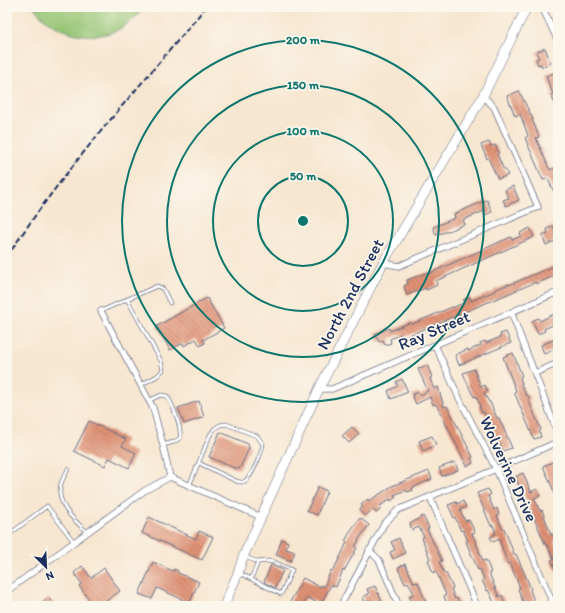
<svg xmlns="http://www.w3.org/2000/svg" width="565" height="613" viewBox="0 0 565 613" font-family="Itim,sans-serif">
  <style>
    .pitch { fill: #96c574; stroke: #587a69 }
    .building { fill: url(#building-back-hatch) }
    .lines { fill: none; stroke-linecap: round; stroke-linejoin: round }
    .service-casing { stroke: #686f86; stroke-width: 4.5 }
    .minor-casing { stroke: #686f86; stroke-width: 7 }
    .primary-casing { stroke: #686f86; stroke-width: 10 }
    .service { stroke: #fff; stroke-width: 3 }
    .minor { stroke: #fff; stroke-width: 5.5 }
    .primary { stroke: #fff; stroke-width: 9 }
    .rail { stroke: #1b2f5e; stroke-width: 2; stroke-dasharray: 6 3; stroke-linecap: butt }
    .ring { fill: none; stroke: #0f766e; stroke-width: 2 }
    .labels { text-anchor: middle; stroke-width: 3.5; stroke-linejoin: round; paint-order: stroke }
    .street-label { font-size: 17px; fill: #1b2f5e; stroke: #fbf7ec }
    .centre { fill: #0f766e; stroke: #fbf7ec; stroke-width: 2 }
    .ring-label { font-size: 12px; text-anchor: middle; font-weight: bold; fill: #0f766e; stroke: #fbf7ec; stroke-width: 3.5; stroke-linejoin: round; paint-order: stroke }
  </style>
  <defs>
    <pattern id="building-back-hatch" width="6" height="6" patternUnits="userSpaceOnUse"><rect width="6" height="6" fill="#e09174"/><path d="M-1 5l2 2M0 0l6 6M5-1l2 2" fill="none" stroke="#b57762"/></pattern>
  </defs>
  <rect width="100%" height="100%" fill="#fbf7ec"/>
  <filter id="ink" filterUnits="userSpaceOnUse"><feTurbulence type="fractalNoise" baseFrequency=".025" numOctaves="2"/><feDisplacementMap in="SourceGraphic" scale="8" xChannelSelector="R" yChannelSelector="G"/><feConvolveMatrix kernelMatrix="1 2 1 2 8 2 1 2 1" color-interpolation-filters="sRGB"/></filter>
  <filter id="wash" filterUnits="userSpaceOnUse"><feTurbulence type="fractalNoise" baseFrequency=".012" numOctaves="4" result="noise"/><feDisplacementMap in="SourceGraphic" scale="16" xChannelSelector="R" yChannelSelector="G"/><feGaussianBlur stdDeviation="0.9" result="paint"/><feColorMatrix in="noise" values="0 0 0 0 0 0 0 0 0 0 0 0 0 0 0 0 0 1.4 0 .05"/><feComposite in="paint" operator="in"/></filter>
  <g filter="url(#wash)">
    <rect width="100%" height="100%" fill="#f7e6d0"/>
    <!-- pitch -->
    <path class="pitch" d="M34 7H140V12C134 19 127 25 119 29 92 44 50 32 34 7Z"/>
    <g id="blocks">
      <!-- building -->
      <path class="building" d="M545 48 551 63 542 67 541 64 538 65 536 59 539 58 536 52Z
        M556 72 558 78V110L551 95 553 94 546 76Z
        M519 91 533 119H532L539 137 536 138 547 164 550 170 554 168 558 178V191L554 192 548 179 543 180 525 138 528 136 525 127 520 114 515 116 507 96Z
        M489 142 491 146 495 145 499 153 497 154 504 170 505 169 508 175 498 179 488 158 487 159 481 145Z
        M513 186 519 200 506 206 503 200 509 198 505 190Z
        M487 200 492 212 485 215 484 211 463 220 465 224 454 229 436 235 433 227 455 218 454 214Z
        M553 226 558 240 546 245 542 235 548 233 547 229Z
        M530 228 534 237 436 281 437 285 427 290 426 288 407 295 404 286 408 284 407 280 428 272V274L511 237 512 240 521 236 520 233Z
        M558 264V274L536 284V282L403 338 401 334 390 339 391 343 385 345 383 340 379 342 375 334 389 328 390 331 411 322 412 324 452 307V308L464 303 463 300 470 297 471 301 495 291 494 290 509 284V285Z
        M207 298 224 328 203 340 205 343 200 346 196 339 184 346 183 343 170 350 157 326Z
        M558 312V332L555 324 544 329 545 331 538 334 532 321 538 318 540 321Z
        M506 332 511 343 459 365 455 355 468 349V351L481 345 480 343 485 341 486 343 501 337 500 334Z
        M558 338V348L544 354 541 345Z
        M513 353 522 376 520 377 522 384H521L526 395H528L530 400 529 401 541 430 539 431 541 437 534 439 514 392 516 391 503 357Z
        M427 365 432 377 430 378 434 389 438 387 444 407 447 406 473 457 471 458 473 463 467 466 436 404 433 405 430 397 416 404 412 395 418 392 420 395 428 391 418 369Z
        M474 369 481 387 485 385 488 391 484 393 489 402H490L497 418H499L512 448 503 451 500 444H498L484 412 482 413 479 406H480L476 396 474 397 469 387 463 373Z
        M402 379 408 392 391 399 388 391 398 386 396 382Z
        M199 401 204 417 184 424 178 408Z
        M89 421 126 439 122 446 136 453 129 468 109 458 105 466 74 451Z
        M352 427 359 434 349 443 342 436Z
        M220 432 248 444 249 448 240 468 237 469 209 457Z
        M432 436 436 445 423 451 419 441Z
        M455 462 458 470 442 476 439 468Z
        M553 462 558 474V501L543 466Z
        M429 471 432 479 412 488 413 490 407 492 406 490 394 495 396 497 391 501 390 499 379 507 381 509 376 513 373 509 365 516 359 510 363 507 361 505 368 499 369 501 392 486Z
        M523 473 531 492 537 489 540 496 534 498 540 511 542 510 551 535 558 532V539L554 541 558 550V574L551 560 554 559 547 545 546 546 520 485 519 486 515 477Z
        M318 487 327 491 317 515 307 511Z
        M488 489 491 494 488 496 494 510 497 508 499 515 497 516 502 528H504L514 554H516L529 584 531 589 530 590 536 606H528L526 601 523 602 518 589 520 588 510 563 508 564 499 539 493 542 490 537 496 534 493 525 491 526 477 493Z
        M463 501 466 507 460 510 465 521 469 520 475 532 472 533 483 561 486 560 491 572 489 573 499 597 502 595 506 606H496L488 590 487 591 482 580 484 579 480 569 478 570 466 542 468 541 463 530 461 531 455 517 454 518 448 505 456 502 457 504Z
        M423 516 429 528 427 529 442 561 439 562 444 573H446L453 588 451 589 455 599 457 598 460 604 456 606H437L446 602 444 596 446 595 436 571 433 573 428 560 430 559 422 538 424 537 419 527 412 530 410 524Z
        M149 517 196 539 199 531 213 537 202 560 142 533Z
        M360 518 369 525 358 540H359L355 547 357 548 344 571 343 570 336 587 331 585 320 605 307 597 302 606H288L303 578 320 587 321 585 324 587 331 570 333 571 344 549 347 542 345 541 351 530Z
        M399 538 405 553 393 559 390 552 395 550 391 542Z
        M282 539 288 542 286 549 295 552 291 561 276 555Z
        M153 562 173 571 174 569 178 571V573L199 582 188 606H179L182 599 157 588 152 599 139 594Z
        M405 564 414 583 418 582 427 606H414L409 596 414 594 408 582 405 584 398 568Z
        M271 565 283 570 275 588 264 582Z
        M82 566 91 578 104 568 120 591 99 606H94L79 586 82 584 74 573Z
        M375 586 384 606H374L372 600 365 602 363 597 369 594 367 589Z
        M48 598 56 606H39Z"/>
    </g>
  </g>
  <g filter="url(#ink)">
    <use href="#blocks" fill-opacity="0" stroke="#686f86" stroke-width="1"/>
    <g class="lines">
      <defs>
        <path id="service" d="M127 299 161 361 163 370 157 376 141 385
          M101 311 157 286 163 289 170 303
          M150 400 161 395 167 396C173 405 182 428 180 438L174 442 163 445
          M68 469C66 474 62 479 61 484 55 504 74 520 87 532
          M189 486 210 435 214 429 220 425 226 424 257 436 263 444C262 452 252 477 245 481 243 483 239 482 236 481L199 463
          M7 536 47 506 74 542
          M239 573 281 594 292 570 274 562 268 561 258 562 245 557
          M251 579 258 562"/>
        <path id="minor" d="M542 7 558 41
          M383 263 399 266 538 207 494 107 483 96
          M101 311 153 408 163 445 170 477
          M511 312 558 434
          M435 345 460 400 496 469 554 606
          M535 373 558 363
          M319 389H332L558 292
          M430 497 477 606
          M369 550 379 560 399 606
          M7 591 144 491 170 477 261 517
          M342 603 384 524 398 510 496 469 553 444 558 440"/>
        <path id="primary" d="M224 606 238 573 243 557 319 389 383 263 483 96 527 7"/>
      </defs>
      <!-- service casing -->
      <use href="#service" class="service-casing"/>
      <!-- minor casing -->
      <use href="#minor" class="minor-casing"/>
      <!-- primary casing -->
      <use href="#primary" class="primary-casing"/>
      <!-- service -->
      <use href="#service" class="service"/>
      <!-- minor -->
      <use href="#minor" class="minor"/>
      <!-- primary -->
      <use href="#primary" class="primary"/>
      <!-- rail -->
      <path class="rail" d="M7 257C65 167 138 89 206 7"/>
    </g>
  </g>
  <!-- distance rings -->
  <g class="ring">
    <circle cx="303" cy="221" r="45"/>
    <circle cx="303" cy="221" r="90"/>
    <circle cx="303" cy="221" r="136"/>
    <circle cx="303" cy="221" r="181"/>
  </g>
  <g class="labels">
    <!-- street labels -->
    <g class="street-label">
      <text transform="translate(350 294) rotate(-62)" y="6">North 2nd Street</text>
      <text transform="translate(434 330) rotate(-23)" y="6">Ray Street</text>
      <text transform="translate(509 469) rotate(65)" y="6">Wolverine Drive</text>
    </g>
  </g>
  <circle cx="303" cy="221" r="6" class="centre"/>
  <g class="ring-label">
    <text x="303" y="44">200 m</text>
    <text x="303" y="89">150 m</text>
    <text x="303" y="135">100 m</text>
    <text x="303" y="180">50 m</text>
  </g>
  <!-- margin -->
  <rect width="565" height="613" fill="none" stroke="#fbf7ec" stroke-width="24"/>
  <!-- north arrow -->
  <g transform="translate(46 567) rotate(156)" stroke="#fbf7ec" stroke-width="3" paint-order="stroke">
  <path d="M0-3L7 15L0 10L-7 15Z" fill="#1b2f5e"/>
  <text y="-6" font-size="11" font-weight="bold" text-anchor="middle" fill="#1b2f5e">N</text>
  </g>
</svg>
